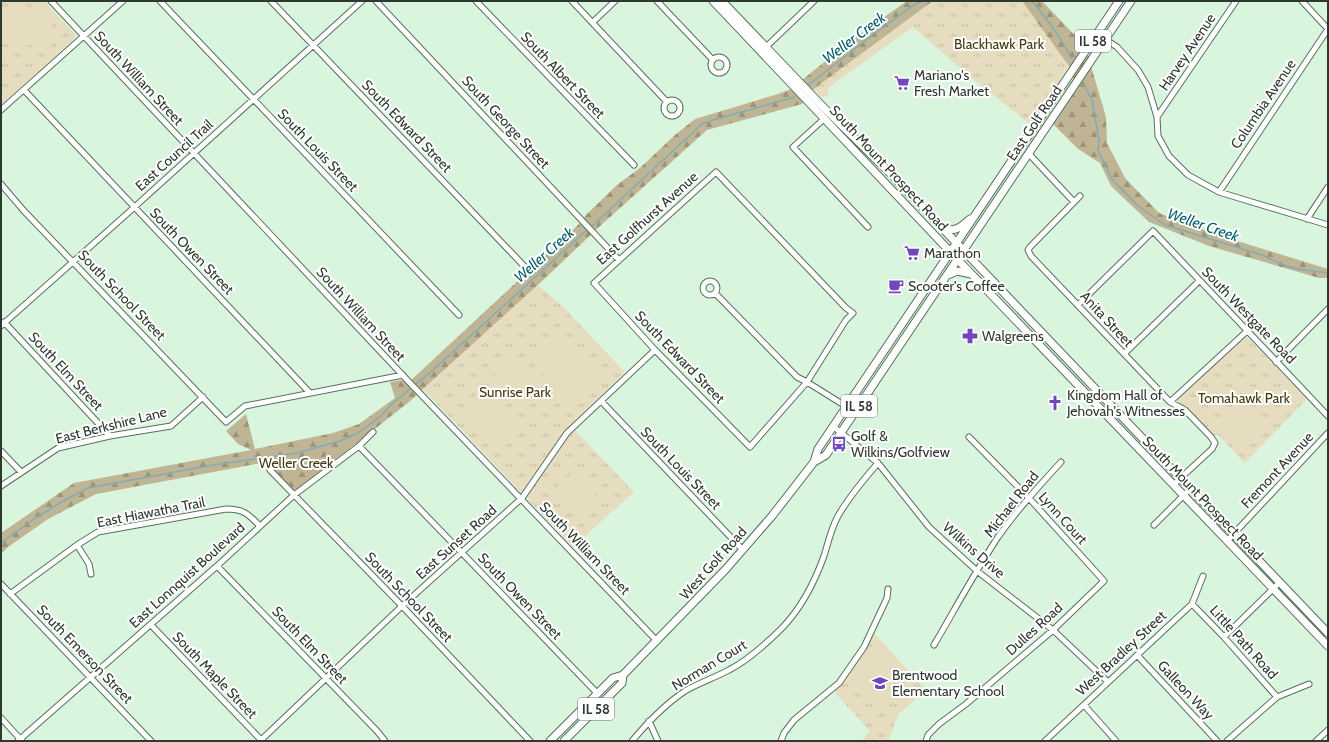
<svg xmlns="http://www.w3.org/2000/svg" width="1329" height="742" viewBox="0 0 1329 742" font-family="Cabin,sans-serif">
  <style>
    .forest { fill: url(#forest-firs) }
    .park { fill: url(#park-tufts) }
    .pitch { fill: #e6ddc1 }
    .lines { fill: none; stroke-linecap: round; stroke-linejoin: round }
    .stream { stroke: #82acb3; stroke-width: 1.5 }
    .minor-casing { stroke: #57705c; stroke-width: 7 }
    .major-casing { stroke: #57705c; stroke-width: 9 }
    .minor { stroke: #fff; stroke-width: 5 }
    .major { stroke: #fff; stroke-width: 7 }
    .labels { text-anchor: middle; stroke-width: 4; stroke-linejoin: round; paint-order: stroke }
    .shield { fill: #fff; stroke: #6d746e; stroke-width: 1 }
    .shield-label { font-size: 13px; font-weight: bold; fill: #2e3930 }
    .park-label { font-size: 14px; fill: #45390f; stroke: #fff }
    .street-label { font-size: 14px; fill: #2e3930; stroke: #fff }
    .poi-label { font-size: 14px; fill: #2e3930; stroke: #fff; text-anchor: start }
    .water-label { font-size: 15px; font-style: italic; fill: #05606c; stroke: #fff }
  </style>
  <defs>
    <pattern id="forest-firs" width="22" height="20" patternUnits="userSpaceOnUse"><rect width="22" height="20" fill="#bfb494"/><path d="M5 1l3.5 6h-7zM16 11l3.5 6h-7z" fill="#9c9379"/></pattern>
    <pattern id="park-tufts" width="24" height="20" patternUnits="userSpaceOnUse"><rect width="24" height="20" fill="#e6ddc1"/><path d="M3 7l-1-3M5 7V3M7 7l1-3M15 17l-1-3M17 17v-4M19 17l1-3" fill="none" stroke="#c6bea6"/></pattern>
  </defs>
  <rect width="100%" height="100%" fill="#d9f5de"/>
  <!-- forest -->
  <path class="forest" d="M907 1H933L814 89 802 104 707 130 599 227 538 285 409 402 371 432 298 488 295 490 291 488 271 467 261 463 96 494 48 519 8 547 1 554V533L74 483 251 450 238 444 226 431 246 414 255 449 333 433 359 424 395 398 390 382 401 380 408 383 578 225 587 214 617 185 640 168 675 135 695 119 778 94 791 89 849 42Z
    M1022 1H1042L1085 46 1106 117 1107 143 1125 178 1159 213 1218 235 1328 269V278H1319L1209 246 1149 222 1111 186 1100 163 1078 149 1053 124 1076 88 1069 66 1055 49Z"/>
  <!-- park -->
  <path class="park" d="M1 1H44L76 35 73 40 1 105Z
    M933 1H1022L1024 4 1069 66 1031 125 970 77 913 27 828 88V96L821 97 814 89Z
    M538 285 561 305 625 372 570 425 634 492 573 547 423 389Z
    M1246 336 1307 399 1245 463 1217 434 1214 436 1188 410 1178 404V400L1179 397 1242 338Z
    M873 632 926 690 899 714 888 741H864L863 739 870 731 836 694 837 693 835 690 846 676Z"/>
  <!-- pitch -->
  <path class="pitch" d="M1 10 52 12V46L1 44Z
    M558 333 598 375 569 402 529 359Z
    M515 357 543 387 522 405 494 376Z
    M485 387 518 422 494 444 461 409Z
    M1243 406 1253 407 1261 414 1265 423 1262 433 1247 446H1241L1226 431C1225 418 1232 411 1243 406Z
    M573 472 586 485 567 503 555 489Z
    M590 491 603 503 584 521 573 508Z
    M879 645 914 684 898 696 880 702 862 696 849 678Z"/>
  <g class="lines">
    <!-- stream -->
    <path class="stream" d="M1032 1C1047 19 1061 38 1072 59
      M1084 85 1092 100 1099 140 1098 151 1112 179 1138 206 1165 225 1262 255 1286 266 1298 269 1328 273
      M806 87 862 43 912 6 922 1
      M591 227 702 124 713 120 795 97
      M1 543 34 519 63 501 88 488 213 465 297 453 340 441 358 433 381 416 393 403 433 370 588 229"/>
    <defs>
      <path id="minor" d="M51 1 410 383 657 641
        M160 1 459 315
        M271 1 526 268
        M376 1 619 260
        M476 1 634 165
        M572 1 667 102
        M657 1 713 60
        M1302 1 1328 29
        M593 22 615 1
        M1097 34 1117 47 1138 70 1148 87 1157 117 1158 136 1169 156 1188 175 1219 192 1328 225
        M765 48 814 1
        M711 65a8 8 0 1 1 16 0a8 8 0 1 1-16 0Z
        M24 90 310 393
        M664 108a8 8 0 1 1 16 0a8 8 0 1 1-16 0Z
        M1 110 123 1
        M1157 117 1236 1
        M825 118 793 147 868 227
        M1029 154 1074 202
        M716 172 846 308 853 313 846 320 807 382 750 447 655 350 594 283Z
        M1 184 24 211 226 422 245 406 403 375
        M1219 192 1328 29
        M1080 196 1030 247 1028 250 1031 256 1170 402 1185 410 1211 437 1215 443 1212 449 1173 485
        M1307 219 1328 187
        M703 288a7 7 0 1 1 14 0a7 7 0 1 1-14 0Z
        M715 293 797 377 807 382 855 412
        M1078 305 1153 231 1328 416
        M4 322 110 436
        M1 326 129 212 362 1
        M1124 354 1199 281
        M1276 362 1328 309
        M602 402 743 550
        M1170 402 1247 331
        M834 427 878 463 929 527 977 571 1053 630 1108 682
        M359 446 597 693
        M1 451 21 472
        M270 470 402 606 530 741
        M1 486 58 448 110 436 171 426 203 397
        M1154 525 1190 489
        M1227 541 1328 433
        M77 545 89 564 91 574
        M217 566 377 731 385 741
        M1 584 151 741
        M10 594 77 545 98 532 226 509C244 509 248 514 260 526
        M1192 604 1224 637 1277 697
        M151 625 262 741
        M1224 637 1280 582
        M934 645C955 609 975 572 998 537 1017 510 1039 486 1061 462
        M1137 655 1217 741
        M1084 705 1116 741
        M1 718 22 741
        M649 721 658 741
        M18 741 217 566 294 495 359 446 373 432
        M260 741 402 606 522 498 567 433 655 350
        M632 741C648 722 664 705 685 691 699 683 714 678 729 670 749 660 767 643 783 627 801 608 815 581 824 556 828 543 831 529 838 516 849 497 864 479 878 463
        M781 741 784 733 794 720 839 683 864 647 887 598 888 589
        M926 741 928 735 939 724 966 704 1053 630 1104 581 1028 497 969 437
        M1045 741 1192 604 1203 576
        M1227 741 1277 697 1309 684
        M1316 741 1328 730"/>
      <path id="major" d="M713 1 958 260 1328 646
        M722 1 827 111 886 169 1328 633
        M943 227C955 233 961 227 970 219
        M948 275 957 271 971 274
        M814 462 818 449 1119 1
        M550 741 613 678 623 675 726 569 772 516 814 462 826 455 1131 1
        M564 741 622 683 623 675"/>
    </defs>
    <!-- minor casing -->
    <use href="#minor" class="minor-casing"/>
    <!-- major casing -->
    <use href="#major" class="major-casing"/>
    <!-- minor -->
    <use href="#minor" class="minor"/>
    <!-- major -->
    <use href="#major" class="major"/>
  </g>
  <!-- icons -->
  <defs>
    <symbol id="supermarket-bare" viewBox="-9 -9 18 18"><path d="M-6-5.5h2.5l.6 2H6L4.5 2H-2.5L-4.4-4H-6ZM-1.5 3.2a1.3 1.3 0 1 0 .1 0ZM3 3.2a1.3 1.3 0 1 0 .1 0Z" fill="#7446be" stroke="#fff" stroke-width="2.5" paint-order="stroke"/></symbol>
    <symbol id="cafe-bare" viewBox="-9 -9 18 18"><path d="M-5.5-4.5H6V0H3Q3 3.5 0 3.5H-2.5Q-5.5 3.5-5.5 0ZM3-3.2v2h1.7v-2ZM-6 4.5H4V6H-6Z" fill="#7446be" stroke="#fff" stroke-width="2.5" paint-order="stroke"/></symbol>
    <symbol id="pharmacy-bare" viewBox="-9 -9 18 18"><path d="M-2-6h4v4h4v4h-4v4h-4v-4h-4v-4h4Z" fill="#7446be" stroke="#fff" stroke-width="2.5" paint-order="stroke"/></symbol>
    <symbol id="church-bare" viewBox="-9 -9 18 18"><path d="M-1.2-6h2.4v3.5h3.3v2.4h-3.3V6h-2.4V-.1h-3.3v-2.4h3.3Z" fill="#7446be" stroke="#fff" stroke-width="2.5" paint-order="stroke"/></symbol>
    <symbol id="bus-bare" viewBox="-9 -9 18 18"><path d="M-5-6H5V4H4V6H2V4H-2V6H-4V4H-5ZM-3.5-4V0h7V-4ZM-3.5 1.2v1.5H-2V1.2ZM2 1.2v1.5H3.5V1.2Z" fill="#7446be" stroke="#fff" stroke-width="2.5" paint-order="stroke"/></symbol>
    <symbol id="school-bare" viewBox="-9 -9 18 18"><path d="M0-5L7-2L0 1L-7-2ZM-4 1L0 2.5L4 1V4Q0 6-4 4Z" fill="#7446be" stroke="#fff" stroke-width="2.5" paint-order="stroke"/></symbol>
  </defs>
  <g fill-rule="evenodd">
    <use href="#supermarket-bare" x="891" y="72" width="22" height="22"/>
    <use href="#supermarket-bare" x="901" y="242" width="22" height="22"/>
    <use href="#cafe-bare" x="885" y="275" width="22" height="22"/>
    <use href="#pharmacy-bare" x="959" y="325" width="22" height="22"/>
    <use href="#church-bare" x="1044" y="392" width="22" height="22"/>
    <use href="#bus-bare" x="828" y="433" width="22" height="22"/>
    <use href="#school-bare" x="869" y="672" width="22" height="22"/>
  </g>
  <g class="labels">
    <!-- shield labels -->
    <g class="shield">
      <rect x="1075" y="30" width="36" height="22" rx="3"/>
      <rect x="841" y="395" width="36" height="22" rx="3"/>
      <rect x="578" y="698" width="36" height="22" rx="3"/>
    </g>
    <g class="shield-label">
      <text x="1093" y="46">IL 58</text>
      <text x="859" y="411">IL 58</text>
      <text x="596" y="714">IL 58</text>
    </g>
    <!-- park labels -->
    <g class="park-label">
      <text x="999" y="49">Blackhawk Park</text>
      <text x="515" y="397">Sunrise Park</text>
      <text x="1244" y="403">Tomahawk Park</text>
      <text x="296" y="468">Weller Creek</text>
    </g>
    <!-- street labels -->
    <g class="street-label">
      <text transform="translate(1187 52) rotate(-56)" y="5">Harvey Avenue</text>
      <text transform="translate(563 75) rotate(46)" y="5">South Albert Street</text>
      <text transform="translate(139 78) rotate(47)" y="5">South William Street</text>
      <text transform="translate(1263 104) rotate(-56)" y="5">Columbia Avenue</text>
      <text transform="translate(506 122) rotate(47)" y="5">South George Street</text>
      <text transform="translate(1034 123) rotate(-56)" y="5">East Golf Road</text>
      <text transform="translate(407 126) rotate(46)" y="5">South Edward Street</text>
      <text transform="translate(318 150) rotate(46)" y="5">South Louis Street</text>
      <text transform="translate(174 155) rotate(-42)" y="5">East Council Trail</text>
      <text transform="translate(889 168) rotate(47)" y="5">South Mount Prospect Road</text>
      <text transform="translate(647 218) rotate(-42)" y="5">East Golfhurst Avenue</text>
      <text transform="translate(192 251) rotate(46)" y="5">South Owen Street</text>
      <text transform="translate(122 295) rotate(46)" y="5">South School Street</text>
      <text transform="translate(361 314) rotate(47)" y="5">South William Street</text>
      <text transform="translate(1249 315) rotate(46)" y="5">South Westgate Road</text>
      <text transform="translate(1107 319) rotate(47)" y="5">Anita Street</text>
      <text transform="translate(680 357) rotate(46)" y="5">South Edward Street</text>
      <text transform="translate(66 371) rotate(47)" y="5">South Elm Street</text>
      <text transform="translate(111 425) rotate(-14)" y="5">East Berkshire Lane</text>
      <text transform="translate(681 468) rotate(46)" y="5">South Louis Street</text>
      <text transform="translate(1277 470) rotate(-47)" y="5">Fremont Avenue</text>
      <text transform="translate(1203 498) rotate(46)" y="5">South Mount Prospect Road</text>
      <text transform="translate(1011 504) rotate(-52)" y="5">Michael Road</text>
      <text transform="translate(151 512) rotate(-11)" y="5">East Hiawatha Trail</text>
      <text transform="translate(1063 518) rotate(48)" y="5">Lynn Court</text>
      <text transform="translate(456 542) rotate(-42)" y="5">East Sunset Road</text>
      <text transform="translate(585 548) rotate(46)" y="5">South William Street</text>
      <text transform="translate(974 550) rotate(41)" y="5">Wilkins Drive</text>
      <text transform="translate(713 563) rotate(-48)" y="5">West Golf Road</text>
      <text transform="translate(187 575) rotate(-42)" y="5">East Lonnquist Boulevard</text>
      <text transform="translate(520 596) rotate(46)" y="5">South Owen Street</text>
      <text transform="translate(409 597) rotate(46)" y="5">South School Street</text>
      <text transform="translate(1034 629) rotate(-42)" y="5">Dulles Road</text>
      <text transform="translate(1244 642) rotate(48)" y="5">Little Path Road</text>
      <text transform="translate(310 645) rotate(46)" y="5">South Elm Street</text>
      <text transform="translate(1121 653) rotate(-43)" y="5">West Bradley Street</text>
      <text transform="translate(85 654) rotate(46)" y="5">South Emerson Street</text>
      <text transform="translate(709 665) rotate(-31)" y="5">Norman Court</text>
      <text transform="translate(215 675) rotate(46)" y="5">South Maple Street</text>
      <text transform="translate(1186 690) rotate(47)" y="5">Galleon Way</text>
    </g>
    <!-- poi labels -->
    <g class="poi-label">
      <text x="914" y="80">Mariano's<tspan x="914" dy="16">Fresh Market</tspan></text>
      <text x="924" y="258">Marathon</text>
      <text x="908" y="291">Scooter's Coffee</text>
      <text x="982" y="341">Walgreens</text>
      <text x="1067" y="400">Kingdom Hall of<tspan x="1067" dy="16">Jehovah's Witnesses</tspan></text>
      <text x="851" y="441">Golf &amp;<tspan x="851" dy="16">Wilkins/Golfview</tspan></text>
      <text x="892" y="680">Brentwood<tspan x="892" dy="16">Elementary School</tspan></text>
    </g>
    <!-- water labels -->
    <g class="water-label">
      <text transform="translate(854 38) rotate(-37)" y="5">Weller Creek</text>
      <text transform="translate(1203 225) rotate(19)" y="5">Weller Creek</text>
      <text transform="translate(544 255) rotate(-42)" y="5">Weller Creek</text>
    </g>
  </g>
  <!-- border -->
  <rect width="1329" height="742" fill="none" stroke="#2e3930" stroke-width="4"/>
</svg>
